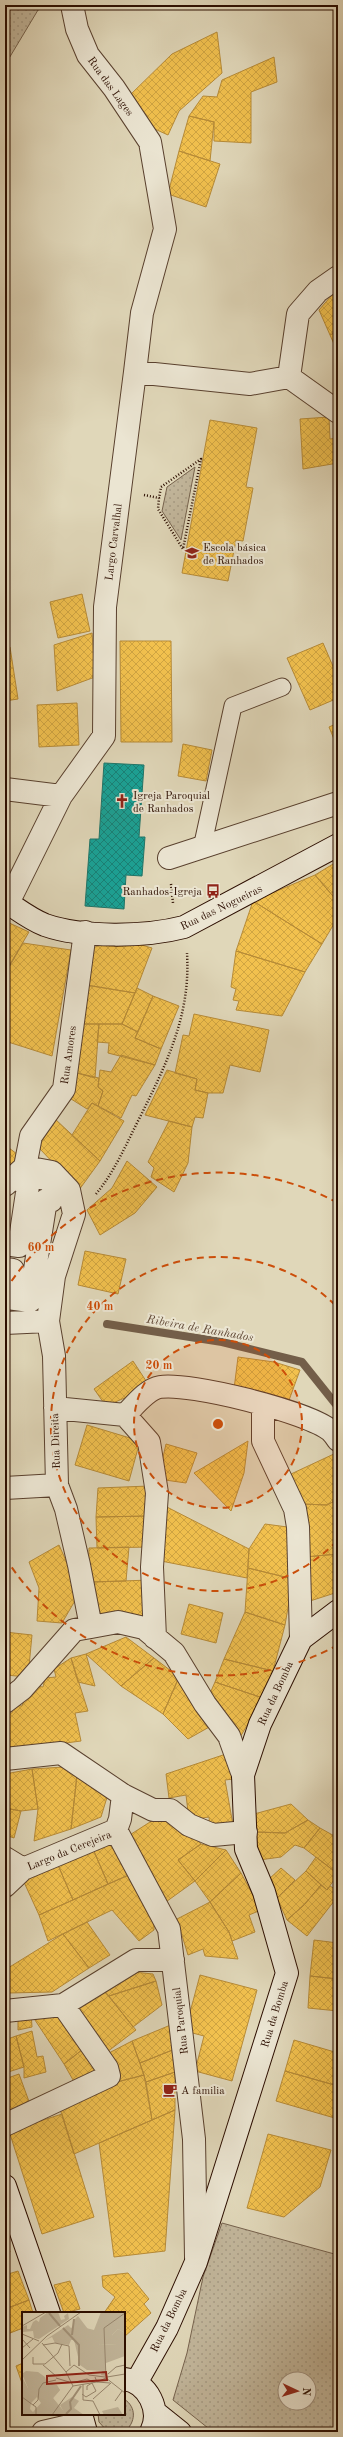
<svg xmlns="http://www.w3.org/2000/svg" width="343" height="2437" viewBox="0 0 343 2437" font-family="'Old Standard TT',serif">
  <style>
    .grass { fill: url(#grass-dots); stroke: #76624d; fill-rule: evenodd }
    .homes { fill: url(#homes-cross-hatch); stroke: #b78b37 }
    .public { fill: url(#public-cross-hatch); stroke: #1d766a }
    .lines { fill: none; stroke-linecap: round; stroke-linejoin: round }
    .stream { stroke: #735e49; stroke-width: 8 }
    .lane-casing { stroke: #59402e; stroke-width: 19 }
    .street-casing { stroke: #59402e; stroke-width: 24 }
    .secondary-casing { stroke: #2c0e00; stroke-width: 24 }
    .path { stroke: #2c0e00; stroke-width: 2.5; stroke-dasharray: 1 2; stroke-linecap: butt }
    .lane { stroke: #ebe5d2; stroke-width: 17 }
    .street { stroke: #ebe5d2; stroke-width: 22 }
    .secondary { stroke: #ebe5d2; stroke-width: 22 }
    .ring { fill: none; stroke: #cc4e0a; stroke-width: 2; stroke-dasharray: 7 5 }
    .labels { text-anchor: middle; stroke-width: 4; stroke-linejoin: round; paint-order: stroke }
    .street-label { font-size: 11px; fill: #2c0e00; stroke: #ebe5d2 }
    .poi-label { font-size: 11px; fill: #2c0e00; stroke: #ebe5d2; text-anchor: start }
    .water-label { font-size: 12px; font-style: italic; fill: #624a37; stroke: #ebe5d2 }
    .inset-river { fill: none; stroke: #a3937a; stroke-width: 2 }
    .inset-road { fill: none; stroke: #98876f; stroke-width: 1 }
    .view { fill: #8f2418; fill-opacity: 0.15; stroke: #8f2418; stroke-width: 2 }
    .inset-edge { fill: none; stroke: #2c0e00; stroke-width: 2 }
    .centre { fill: #cc4e0a; stroke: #ebe5d2; stroke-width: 2 }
    .ring-label { font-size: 12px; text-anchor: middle; font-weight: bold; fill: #cc4e0a; stroke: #ebe5d2; stroke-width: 4; stroke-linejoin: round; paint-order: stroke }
  </style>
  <defs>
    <pattern id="grass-dots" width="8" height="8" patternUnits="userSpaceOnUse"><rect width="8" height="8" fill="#c1b59a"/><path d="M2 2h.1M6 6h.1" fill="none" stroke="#a69a83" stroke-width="1.8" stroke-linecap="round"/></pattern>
    <pattern id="homes-cross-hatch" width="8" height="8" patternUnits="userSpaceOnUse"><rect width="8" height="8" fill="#f2c14e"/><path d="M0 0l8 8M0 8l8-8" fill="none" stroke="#d0a542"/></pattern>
    <pattern id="public-cross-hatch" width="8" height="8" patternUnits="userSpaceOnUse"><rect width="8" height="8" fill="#17a398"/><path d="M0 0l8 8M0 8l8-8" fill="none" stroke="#15837a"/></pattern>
  </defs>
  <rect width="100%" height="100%" fill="#e0d7b9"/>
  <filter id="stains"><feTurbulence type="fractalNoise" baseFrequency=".005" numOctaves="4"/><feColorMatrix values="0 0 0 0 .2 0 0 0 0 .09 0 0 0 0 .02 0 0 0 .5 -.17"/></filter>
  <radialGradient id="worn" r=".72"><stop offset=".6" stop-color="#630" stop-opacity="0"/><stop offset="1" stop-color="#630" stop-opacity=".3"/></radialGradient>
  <!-- grass -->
  <path class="grass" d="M5 5H49L38 10 5 65Z
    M195 467 181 540 162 511 167 487Z
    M222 2223 338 2255V2432H213L173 2400 187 2353 203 2277ZM285 2379H309V2403H285Z
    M124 2399C137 2407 136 2423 124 2432L107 2431 99 2422 98 2414H124Z"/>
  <!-- homes -->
  <path class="homes" d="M217 32 222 73 179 111 168 135 146 125 128 97 172 54Z
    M274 57 277 82 251 92V143L214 141V122L189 116 203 96 217 97 222 80Z
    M189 116 214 122 210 161 179 151Z
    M179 151 220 164 206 207 168 194Z
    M338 288V331L330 335 319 310Z
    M338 331V353L330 335Z
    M329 417 330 439 338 438V463L303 469 300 419Z
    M210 420 257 428 246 487 253 488 243 541 236 540 228 581 182 573Z
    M82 594 90 631 58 638 50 602Z
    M92 633 95 677 57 691 54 645Z
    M120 641H171L172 742H121Z
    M323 643 338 678V698L310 710 287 658Z
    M10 647 18 699 5 701V648Z
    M77 703 79 745 39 747 37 705Z
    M338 723V749L329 727Z
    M183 744 212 750 206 781 178 776Z
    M338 861V902L315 875Z
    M315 875 338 902V917L322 944 253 901Z
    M253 901 322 944 305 972 236 951Z
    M5 921 29 932 6 971H5Z
    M121 939 152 948 135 993 86 985 92 948Z
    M23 943 71 950 52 1056 5 1041V974Z
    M236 951 305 972 282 1016 236 1010 239 1001 233 1000 236 989 231 987Z
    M86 985 135 993 122 1024H80Z
    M137 988 153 996 138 1032 122 1024Z
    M153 996 179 1006 161 1049 135 1038Z
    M194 1014 269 1030 260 1072 230 1065 223 1093H208L195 1090 197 1079 175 1073 183 1035 189 1036Z
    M80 1024H99L95 1078 73 1072Z
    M99 1024H122L138 1032 135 1038 161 1049 155 1065 108 1053 109 1043 97 1042Z
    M121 1055 155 1065 136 1096 132 1095 121 1118 98 1106 103 1091 98 1087 100 1070 111 1072Z
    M167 1070 197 1079 195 1090 208 1093 203 1118 195 1117 192 1127 145 1115Z
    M73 1072 99 1078 98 1087 103 1091 98 1106 92 1103 87 1109 68 1097Z
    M92 1103 124 1121 100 1161 72 1135Z
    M54 1118 100 1161 79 1190 40 1149 39 1137Z
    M169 1121 192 1127 188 1163 174 1192 151 1177 154 1168 148 1162Z
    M5 1145 21 1157 5 1173Z
    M127 1161 157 1187 135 1213 100 1235 87 1210 112 1188Z
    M85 1251 126 1259 118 1294 78 1285Z
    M238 1357 274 1362 300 1370 288 1403 234 1389Z
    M133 1361 150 1387 106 1406 94 1389Z
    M87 1425 140 1441 129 1481 75 1465Z
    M248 1441 244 1473 231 1511 194 1473Z
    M166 1444 197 1453 186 1483 158 1479Z
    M336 1453 338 1460V1499L327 1505 302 1504 291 1474Z
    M149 1486 150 1516 96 1517 98 1488Z
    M338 1499V1554L305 1557 302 1504 327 1505Z
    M163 1505 249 1549 247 1578 156 1560Z
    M150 1516V1547L97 1548 96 1517Z
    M265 1524 295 1528 293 1579 248 1568 249 1549Z
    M59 1545 80 1592 62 1623 37 1621 39 1588 29 1562Z
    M129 1547 126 1581 88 1582 89 1548Z
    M338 1554V1592L310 1601 305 1557Z
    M248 1568 293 1579 285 1625 245 1612Z
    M150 1580 147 1620 91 1616 94 1582Z
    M189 1604 223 1613 216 1643 181 1634Z
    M245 1612 285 1625 273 1671 224 1659Z
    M5 1632 32 1635 28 1677 5 1675Z
    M126 1637 154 1658 121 1686 86 1654Z
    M86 1654 95 1686 78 1682 71 1658Z
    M71 1658 88 1711 75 1713 81 1741 5 1751V1713H12L13 1705 22 1706 29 1685 43 1687 45 1678 56 1677 54 1669Z
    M154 1658 179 1677 163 1714 121 1686Z
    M224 1659 273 1671 263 1698 215 1682Z
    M179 1677 211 1726 188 1739 163 1714Z
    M215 1682 263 1698 239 1739 208 1698Z
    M226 1754 233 1779 225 1780 233 1825 210 1828 209 1817 189 1820 186 1795 169 1798 166 1774Z
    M64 1767 77 1775 71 1829 34 1841 38 1809 32 1769Z
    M32 1769 38 1809 21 1811 5 1808V1774Z
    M77 1775 108 1794 101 1817 71 1829Z
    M291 1804 308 1820 285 1833 256 1832 254 1814Z
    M5 1808 21 1811 14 1838 5 1835Z
    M161 1815 173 1818 201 1844 178 1860 195 1881 163 1904 125 1838Z
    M308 1820 320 1828 304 1848 295 1845 281 1857 259 1860 256 1832 285 1833Z
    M320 1828 338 1838V1874L304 1848Z
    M115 1838 131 1874 108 1884 93 1849Z
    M201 1844 226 1850 195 1881 178 1860Z
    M93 1849 108 1884 73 1900 58 1865Z
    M226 1850 241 1873 210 1902 195 1881Z
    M316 1857 338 1874 327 1890 306 1871Z
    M58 1865 73 1900 39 1915 23 1880Z
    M281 1868 295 1880 277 1898 269 1879Z
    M306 1871 321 1885 304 1905 287 1920 277 1898Z
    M241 1873 261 1910 249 1915 255 1932 232 1941 229 1932 210 1902Z
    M131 1874 154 1918V1930L139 1941 112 1910 48 1941 39 1915Z
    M321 1885 327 1890 330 1886 338 1891V1896L307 1936 287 1920 304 1905Z
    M210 1902 229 1932 238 1959 205 1956 203 1949 188 1955 177 1919Z
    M87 1922 110 1955 89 1968 63 1934Z
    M63 1934 89 1968 52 1992 9 1993 8 1968Z
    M314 1940 338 1943V1979L310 1976Z
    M124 1971 153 1974 156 1981 109 1996 101 1987Z
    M200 1975 257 1990 232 2081 195 2071 204 2036 185 2031Z
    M310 1976 338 1979V2011L308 2008Z
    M156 1981 162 2005 133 2027 109 1996Z
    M101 1987 136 2030 107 2052 71 2006Z
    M18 2012H31L32 2027 18 2030Z
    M62 2014 87 2046 64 2064 33 2017Z
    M173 2024 175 2049 140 2063 132 2041Z
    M32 2031 37 2057 43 2056 46 2072 24 2078V2067L16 2036Z
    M16 2036 24 2067 5 2073V2040Z
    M294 2040 338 2053V2086L285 2071Z
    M132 2041 144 2075 117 2082 107 2054Z
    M87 2046 102 2071 77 2087 64 2064Z
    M175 2049V2072L146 2082 140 2063Z
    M285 2071 338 2086V2119L276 2101Z
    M175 2072V2110L152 2120 146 2082Z
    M19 2074 31 2107 5 2116V2079Z
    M144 2075 152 2120 74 2154 59 2106 117 2082Z
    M175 2110 165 2251 114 2257 99 2143Z
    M62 2114 94 2217 42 2234 9 2131Z
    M268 2134 331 2150 320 2187 284 2217 247 2208Z
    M5 2237 10 2252 5 2254Z
    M18 2271 29 2300 5 2309V2275Z
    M128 2273 149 2299 144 2304 151 2313 124 2337V2313H104L115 2297 103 2287 102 2276Z
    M70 2281 80 2309 64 2313 54 2285Z
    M29 2300 33 2313H23V2328L5 2335V2309Z
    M23 2363V2386L16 2366Z"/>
  <!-- public -->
  <path class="public" d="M104 763 144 765 139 837H145L142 876 126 875 124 909 85 906 90 839H99Z"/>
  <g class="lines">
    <!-- stream -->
    <path class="stream" d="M107 1324 222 1342 302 1362 338 1407"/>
    <defs>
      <path id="lane" d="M202 848 233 706 282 687"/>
      <path id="street" d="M72 5 77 29 88 55 114 88 150 142 165 229 142 313 135 372
        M289 377 298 314 318 291 338 277
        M5 789 61 796
        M169 858 338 803
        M8 903 61 796 104 736 105 607 135 372 250 384 289 377 338 412
        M25 1167 31 1136 64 1089 85 932
        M5 1185 25 1167
        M5 1244 19 1246 28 1186 25 1185 27 1176 55 1180 51 1201 46 1200 30 1301 8 1298 13 1270 5 1269
        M5 1323 48 1321
        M263 1404V1441L295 1509 298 1527 301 1639
        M55 1408 125 1415 149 1442 157 1493 152 1567 155 1638
        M125 1415C134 1406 147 1389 160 1387 189 1382 309 1412 331 1431 333 1433 336 1437 338 1440
        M5 1488 57 1485
        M91 1627 118 1622 144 1628 174 1653 205 1704 229 1736 243 1775
        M5 1702 22 1689 74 1630 91 1627 79 1565 66 1509 57 1485 54 1356 48 1321 54 1276 74 1214 69 1190 52 1172 25 1167
        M5 1759 61 1753 123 1795 153 1810H170L189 1825 213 1835 246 1832
        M123 1795 120 1819 116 1830 169 1929 194 2139 196 2257
        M5 1858 23 1869
        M5 1886 23 1869 116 1830
        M5 2011 63 2005 136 1960H173
        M5 2125 109 2076 107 2068 63 2005
        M43 2432 82 2423"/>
      <path id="secondary" d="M5 904 8 903C20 911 32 920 45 925 82 938 146 937 184 927L338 845
        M5 2186 49 2313
        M124 2379C148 2382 162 2411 151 2432
        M136 2383 167 2328 196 2262 287 1973 264 1892 246 1849 243 1775 260 1724 301 1639 338 1611
        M155 2412 180 2432
        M81 2414 86 2432"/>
    </defs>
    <!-- lane casing -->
    <use href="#lane" class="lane-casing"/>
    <!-- street casing -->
    <use href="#street" class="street-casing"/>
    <!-- secondary casing -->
    <use href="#secondary" class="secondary-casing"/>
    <!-- path -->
    <path class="path" d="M144 495 159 498 158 509 183 549 201 459 161 487 159 498
      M171 884 173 903
      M96 1194C114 1172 124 1149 137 1123 165 1067 191 1017 187 953"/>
    <!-- lane -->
    <use href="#lane" class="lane"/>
    <!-- street -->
    <use href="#street" class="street"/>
    <!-- secondary -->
    <use href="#secondary" class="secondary"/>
  </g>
  <!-- distance rings -->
  <circle cx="218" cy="1424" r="84" fill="#cc4e0a" fill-opacity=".12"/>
  <g class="ring">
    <circle cx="218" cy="1424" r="84"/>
    <path d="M337 1541A167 167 0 1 1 337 1307"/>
    <path d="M338 1645A251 251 0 0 1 5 1557M5 1291A251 251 0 0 1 338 1203"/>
  </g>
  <!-- icons -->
  <defs>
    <symbol id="school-bare" viewBox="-9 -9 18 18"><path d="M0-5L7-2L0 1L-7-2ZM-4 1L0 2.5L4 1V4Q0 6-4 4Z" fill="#8f2418" stroke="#ebe5d2" stroke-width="2.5" paint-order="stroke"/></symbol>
    <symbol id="church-bare" viewBox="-9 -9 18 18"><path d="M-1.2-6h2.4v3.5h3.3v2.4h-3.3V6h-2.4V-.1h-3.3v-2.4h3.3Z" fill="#8f2418" stroke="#ebe5d2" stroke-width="2.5" paint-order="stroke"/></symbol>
    <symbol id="bus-bare" viewBox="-9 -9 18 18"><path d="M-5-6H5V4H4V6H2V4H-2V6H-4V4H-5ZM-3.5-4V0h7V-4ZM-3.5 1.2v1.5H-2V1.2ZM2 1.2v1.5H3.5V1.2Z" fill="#8f2418" stroke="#ebe5d2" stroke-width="2.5" paint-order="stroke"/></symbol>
    <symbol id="cafe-bare" viewBox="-9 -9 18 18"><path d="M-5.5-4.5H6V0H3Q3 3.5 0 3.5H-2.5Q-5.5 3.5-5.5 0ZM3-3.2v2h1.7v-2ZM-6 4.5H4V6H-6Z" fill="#8f2418" stroke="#ebe5d2" stroke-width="2.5" paint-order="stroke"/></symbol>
  </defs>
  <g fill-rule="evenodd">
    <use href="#school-bare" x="182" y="543" width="20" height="20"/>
    <use href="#church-bare" x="112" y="791" width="20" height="20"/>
    <use href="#bus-bare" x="203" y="881" width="20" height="20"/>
    <use href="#cafe-bare" x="160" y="2080" width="20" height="20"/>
  </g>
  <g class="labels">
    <!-- street labels -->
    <g class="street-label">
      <text transform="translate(111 86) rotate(54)" y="4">Rua das Lages</text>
      <text transform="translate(113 542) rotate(-83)" y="4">Largo Carvalhal</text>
      <text transform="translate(221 907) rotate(-26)" y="4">Rua das Nogueiras</text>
      <text transform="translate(68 1055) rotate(-82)" y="4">Rua Amores</text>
      <text transform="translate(55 1441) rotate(-92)" y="4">Rua Direita</text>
      <text transform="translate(275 1693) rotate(-65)" y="4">Rua da Bomba</text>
      <text transform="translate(69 1850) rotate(-22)" y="4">Largo da Cerejeira</text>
      <text transform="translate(274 2014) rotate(-73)" y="4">Rua da Bomba</text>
      <text transform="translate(180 2021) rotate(-97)" y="4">Rua Paroquial</text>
      <text transform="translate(168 2320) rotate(-64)" y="4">Rua da Bomba</text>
    </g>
    <!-- poi labels -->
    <g class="poi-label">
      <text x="203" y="551">Escola básica<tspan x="203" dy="13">de Ranhados</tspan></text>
      <text x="133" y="799">Igreja Paroquial<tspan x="133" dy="13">de Ranhados</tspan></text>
      <text x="202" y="895" text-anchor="end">Ranhados-Igreja</text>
      <text x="181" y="2094">A familia</text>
    </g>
    <!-- water labels -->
    <g class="water-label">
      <text transform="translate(200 1328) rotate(10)" y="4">Ribeira de Ranhados</text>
    </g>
  </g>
  <!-- overview -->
  <g transform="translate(22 2312)">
    <rect width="103" height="103" fill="#e0d7b9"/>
    <path d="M26 0H36L39 8 43 7 42 4 46 1 47 7 17 27 12 26 11 19 1 20 0 15 5 13V17H8L11 10 14 8 17 10 18 6ZM56 4 78 33 95 32 90 23 96 17 103 21V44L84 51V64L79 63 80 59 65 58 58 53 52 28H49L47 33 33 31 30 25 22 29 46 13 49 16 51 15V9ZM4 59 16 60 23 65 25 71 35 73 38 78 31 86 45 103H0V65L6 76 9 66 0 62ZM15 85 19 91 11 100 8 97 9 91Z" fill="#c1b59a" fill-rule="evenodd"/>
    <path d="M79 0H103V21L96 17 90 23 98 28 95 32 78 33 68 28 65 23 64 16 72 18ZM0 62 8 63 12 67 9 70 11 77 6 76ZM33 73 38 78 31 86 33 92 25 86 27 76 33 80ZM50 85 57 89 52 96 62 103 43 102 38 93ZM96 95 101 103H82L80 99Z" fill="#c1b59a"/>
    <path class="inset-river" d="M27 1 38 14M41 16 57 33V54M50 23 52 7M44 102 49 97 48 90 59 74"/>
    <path class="inset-road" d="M0 14 24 0M0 22 17 29M0 27 8 36M20 31 44 60 51 74M21 33 33 31 47 34 48 54M0 36 11 27M11 45V52H23L36 41 40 32M0 48 25 24 59 0M21 53 34 64M44 60 52 53 67 63 83 65M86 62 94 55 103 53M73 65 75 70 88 71M85 65 103 62M34 66 47 70M84 66 82 16 103 1M84 66 103 81M54 70 65 67 71 70M61 72V88L71 89M51 74 75 70 84 66M60 82 64 85 74 79 70 71 65 74V78M0 85 11 93M71 87 89 71M71 89 78 103M93 89 100 79M14 103V95L11 93 16 88 17 77 21 71 34 68M30 103 51 74"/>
    <path class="view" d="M84 60 85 68 25 72V64Z"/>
    <rect width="103" height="103" class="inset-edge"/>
  </g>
  <circle cx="218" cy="1424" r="6" class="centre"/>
  <g class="ring-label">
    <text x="41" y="1251">60 m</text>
    <text x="100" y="1310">40 m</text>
    <text x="159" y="1369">20 m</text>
  </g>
  <!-- margin -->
  <rect width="343" height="2437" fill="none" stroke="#e0d7b9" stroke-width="20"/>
  <rect x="6" y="6" width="331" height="2425" fill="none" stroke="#2c0e00" stroke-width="2"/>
  <rect x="10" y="10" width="323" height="2417" fill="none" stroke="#2c0e00"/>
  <!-- north arrow -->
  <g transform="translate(297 2391) rotate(94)"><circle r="19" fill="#ebe5d2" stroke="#9f8f7e"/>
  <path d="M0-3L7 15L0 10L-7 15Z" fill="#8f2418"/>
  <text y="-6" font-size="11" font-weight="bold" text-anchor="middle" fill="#2c0e00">N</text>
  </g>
  <rect width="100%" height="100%" filter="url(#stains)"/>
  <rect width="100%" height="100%" fill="url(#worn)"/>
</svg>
